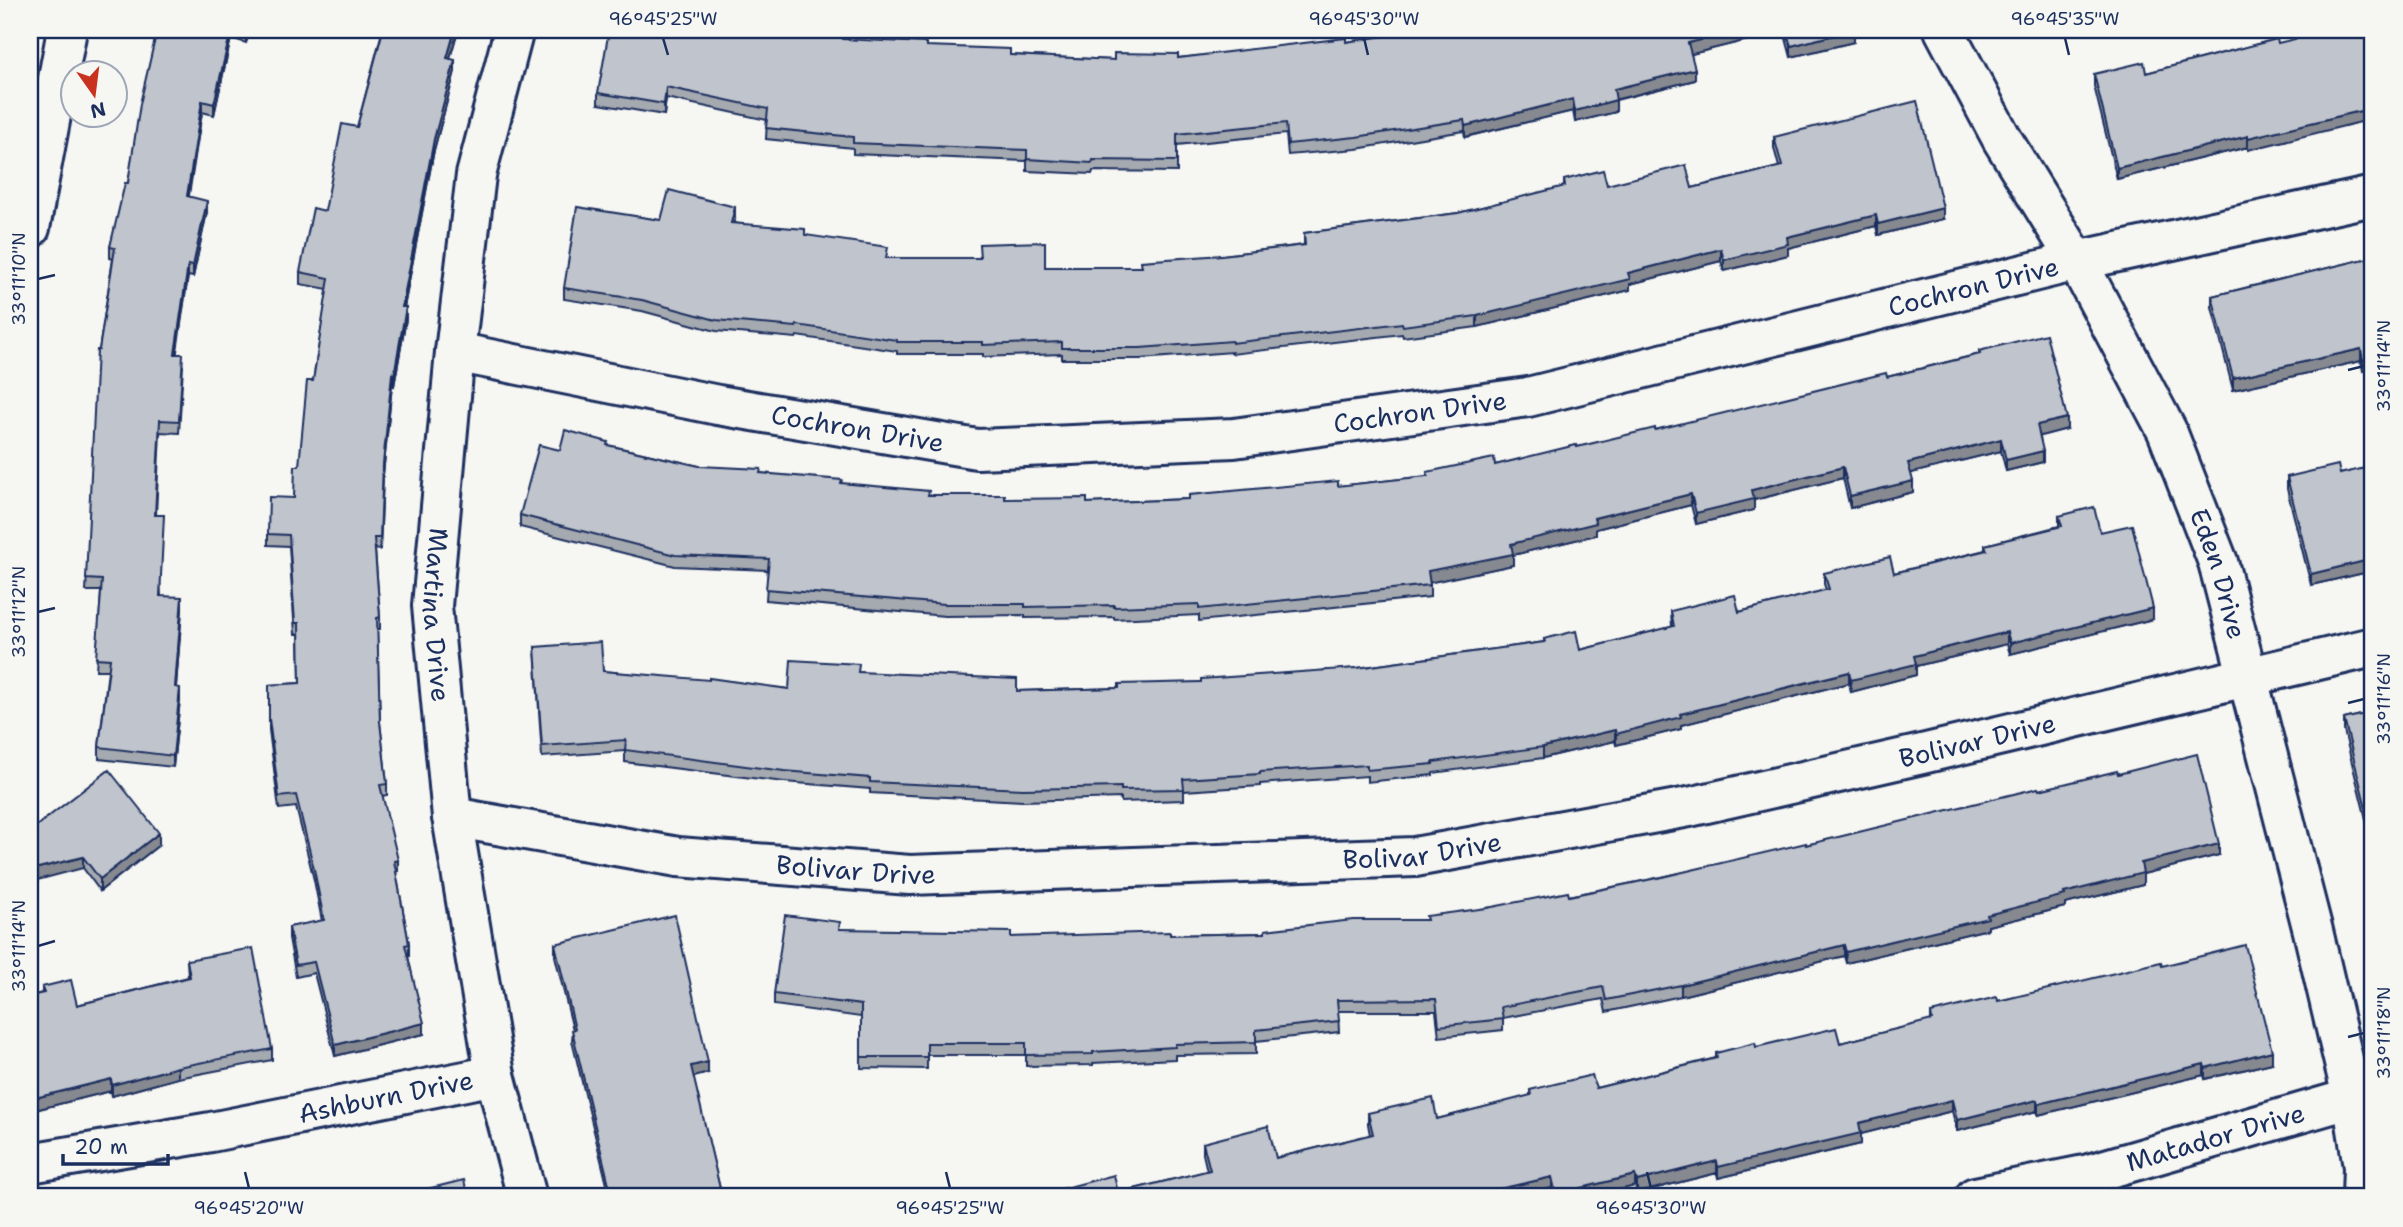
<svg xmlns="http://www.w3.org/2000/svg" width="2403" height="1227" viewBox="0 0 2403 1227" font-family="'Shantell Sans',sans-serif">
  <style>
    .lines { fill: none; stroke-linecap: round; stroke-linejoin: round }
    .street-casing { stroke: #1b2f5e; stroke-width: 44 }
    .secondary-casing { stroke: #1b2f5e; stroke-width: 44 }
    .street { stroke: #f6f6f2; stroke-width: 38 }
    .secondary { stroke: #f6f6f2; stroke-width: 38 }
    .wall { fill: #a5a9b0; stroke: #1b2f5e; stroke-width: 2 }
    .shaded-wall { fill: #868990; stroke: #1b2f5e; stroke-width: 2 }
    .building { fill: #c0c4cd; stroke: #1b2f5e; stroke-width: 2 }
    .ticks { fill: none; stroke: #1b2f5e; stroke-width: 2.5 }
    .labels { text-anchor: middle; stroke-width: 7; stroke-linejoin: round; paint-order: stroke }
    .street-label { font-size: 26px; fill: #1b2f5e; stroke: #f6f6f2 }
    .neatline { fill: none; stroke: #1b2f5e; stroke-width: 2.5 }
    .ticks-label { font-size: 18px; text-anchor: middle; fill: #1b2f5e }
  </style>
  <rect width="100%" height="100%" fill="#f6f6f2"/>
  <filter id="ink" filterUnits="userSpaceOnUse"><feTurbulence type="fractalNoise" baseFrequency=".0143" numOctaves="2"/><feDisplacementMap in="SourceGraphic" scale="14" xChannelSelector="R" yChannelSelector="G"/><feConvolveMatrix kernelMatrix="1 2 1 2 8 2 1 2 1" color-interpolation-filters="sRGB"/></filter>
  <g filter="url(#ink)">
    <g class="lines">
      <defs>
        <g id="street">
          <path id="s1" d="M514 30 476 175 455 352 432 606 452 817 495 1075 527 1197"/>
          <path d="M30 228 67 30"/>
          <path id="s2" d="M455 352 718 405 977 449 1234 438 1528 397 2077 261 2373 196"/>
          <path id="s3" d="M452 817 678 857 910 875 1415 857 1689 807 1922 754 2373 647"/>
          <path id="s4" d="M30 1163 211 1132 495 1075"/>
          <path id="s5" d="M1975 1197 2089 1174 2373 1092"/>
        </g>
        <g id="secondary">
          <path id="s6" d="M1944 30 2002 139 2077 261 2167 431 2218 562 2313 931 2352 1097 2363 1167 2362 1197"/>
        </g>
      </defs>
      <!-- street casing -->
      <use href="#street" class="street-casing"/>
      <!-- secondary casing -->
      <use href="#secondary" class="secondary-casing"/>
      <!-- street -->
      <use href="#street" class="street"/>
      <!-- secondary -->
      <use href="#secondary" class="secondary"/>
    </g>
    <!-- wall -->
    <path class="wall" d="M157 30H250L246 43 231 38 214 115 202 112 188 197 207 212 193 277 188 276 176 354 183 366 179 433 160 432 156 515 161 596 182 609 176 687 180 699 173 767 99 759V747L108 670H96L101 591H86L99 350 113 259 110 258V247L128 183Z
      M375 30H458L450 58 455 71 434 150 404 307 406 319 394 386 392 385 383 475 380 550 375 549 380 617V629H377L380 722 387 784V795L382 796 398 871 396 872 409 944V956H408L424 1034 335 1056 314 973 296 977 289 938V927L322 921 314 880 296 807 279 809 269 730V685L300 683 299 634H295L289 546 268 545V534L294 498 328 289 300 284V272L325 211 357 127 382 32Z
      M1421 30H1854V42L1791 57 1784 31 1691 54 1695 80 1616 100V112L1575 122 1573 111 1465 137 1464 131 1356 149 1288 155 1286 134 1177 145V172L1093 171 1092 174 1027 171V161L853 154V148L766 139 767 120 666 98 664 115 598 104V93L844 39 1010 55 1114 60 1178 58 1346 42Z
      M2277 39 2248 150V147L2117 179 2094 86V74L2146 73Z
      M1774 137 1943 219 1878 235 1876 226 1788 248V255L1724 271 1721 261 1630 284V290L1477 327 1403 337 1402 334 1232 354V352L1140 359H1062V354L983 357V354H897V351L797 336 796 338 716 331 642 311 564 299V288L661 220 735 219 734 223 805 235 888 258 1045 267H1141L1222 255 1304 245V233L1458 213 1564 187V180L1607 185 1692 188 1779 167 1774 148Z
      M2373 257V369L2363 371 2361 361 2233 390 2212 307V296Z
      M1979 351 2067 429 2040 436 2043 462 2006 471 2001 451 1911 473 1913 492 1850 508 1843 478 1754 500V510L1696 524 1691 505 1596 529V535L1513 555V565L1430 582V597L1199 621V615L1114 619V617L1025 618V615L945 616 766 600 768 570 675 566 520 527V515L560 450 608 445 699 466 760 473 929 495 1087 503 1189 499 1338 486 1427 476V472L1495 465 1655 430 1887 377 1979 354Z
      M2373 466V571L2311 585 2287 489V477L2340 474Z
      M2059 516 2100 532 2153 619 2010 654 2007 644 1916 666V675L1851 692 1849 683 1681 725V729L1616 745 1615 741 1543 758 1433 773V775L1367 782V776L1260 784V786L1184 791V800L1121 802V798L1023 801 870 793V789L784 782 625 762V751L542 757 535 647 603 671 789 689 859 672 1017 691 1119 688 1201 682 1357 668 1544 642V639L1580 650 1672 627 1671 611 1739 612 1826 590 1824 584V573H1894L1985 550V545L2059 526Z
      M2373 712V822L2367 823 2344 731V719Z
      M2118 774 2219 855 2143 874V885L2065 904V907L1988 926V929L1846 963 1844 956 1681 996 1606 1012 1603 999 1503 1018V1030L1439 1037 1436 1011H1338L1339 1032 1256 1041V1054L1175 1055V1059L1093 1063V1065L1026 1066V1055H927V1069L861 1068V1017L774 1005V994L840 929 1011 937 1170 935 1265 933 1426 920 1487 908 1569 896 1662 877 1806 845 2039 790Z
      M35 827 159 845 100 891 83 868Z
      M555 944 708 1073 693 1077 722 1197H610L572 1041 573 1030 555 956Z
      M187 960 272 1049V1060L178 1078 112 1096 111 1091 31 1111 30 996 42 993V987L77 1005 188 977Z
      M2162 966 2272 1063 2205 1079 2204 1075 2038 1115 2037 1111 1957 1131 1952 1111 1861 1134V1144L1718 1178 1717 1173 1637 1193 1635 1186 1590 1197H1554L1552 1188 1118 1193 1207 1171 1203 1154V1143L1276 1158 1370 1135 1368 1124V1113L1437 1119 1530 1096V1090L1596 1088 1716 1058V1053L1756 1047 1840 1043 1931 1021V1013L1998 1001Z"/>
    <!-- shaded-wall -->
    <path class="shaded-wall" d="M231 30V38L214 115V104Z
      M247 30H250L246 43V32Z
      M455 30H458L447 69V58Z
      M1743 30H1784V31L1688 55V43Z
      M1854 30V42L1791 57V46Z
      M455 60V71L434 150 402 318V307L434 139Z
      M1695 69V80L1614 100V89Z
      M666 87V98L664 115V104Z
      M1573 99V111L1465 137V126Z
      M1616 100V112L1575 122V111Z
      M202 101V112L187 208V196Z
      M2373 108V119L2248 150V138Z
      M2248 136V147L2117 179V168Z
      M207 201V212L193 277V266Z
      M735 207V219L731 234V223Z
      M1943 208V219L1878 235V224Z
      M1876 215V226L1788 248V255L1724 271V260L1787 237Z
      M1721 249V261L1630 284V290L1477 327V316L1628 273Z
      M188 265V276L175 365V354Z
      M406 307V319L394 386V375Z
      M2361 349V361L2233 390V378Z
      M2373 357V369L2363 371V360Z
      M392 374V385L383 475 380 550 383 464Z
      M2067 418V429L2037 437V425Z
      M2001 439V451L1908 474V463Z
      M2043 451V462L2006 471V460Z
      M1843 467V478L1754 500V510L1696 524V513L1752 490Z
      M1913 481V492L1850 508V496Z
      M1691 494V505L1596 529V535L1513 555V565L1428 583V571L1594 518Z
      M2373 559V571L2311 585V574Z
      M182 597V609L175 698V687Z
      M2153 608V619L2010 654V643Z
      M2007 632V644L1916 666V675L1851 692V680L1914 656Z
      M1849 672V683L1681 725V729L1616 745V734L1680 714Z
      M180 688V699L173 767V756Z
      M1615 730V741L1543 758V747Z
      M2373 811V822L2367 823V812Z
      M159 833V845L100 891V879Z
      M2219 844V855L2143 874V885L2065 904V907L1988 926V929L1846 963V952L2064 893 2141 863Z
      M83 857V868L30 882V870Z
      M398 860V871L394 872V861Z
      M1844 945V956L1681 996V985Z
      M424 1023V1034L335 1056V1045Z
      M2272 1051V1063L2205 1079V1068Z
      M708 1062V1073L691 1078V1066Z
      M2204 1064V1075L2038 1115V1104Z
      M178 1067V1078L112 1096V1085Z
      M111 1079V1091L31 1111V1099Z
      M1952 1100V1111L1861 1134V1144L1718 1178V1167L1859 1123Z
      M2037 1100V1111L1957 1131V1120Z
      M1717 1161V1173L1637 1193V1181Z
      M1635 1175V1186L1590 1197H1556V1194Z
      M1552 1177V1188L1513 1197H1464Z"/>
    <!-- building -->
    <path class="building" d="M157 30H231L214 104 202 101 187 196 207 201 193 266 188 265 175 354H183L179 421 160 420 155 515H164L160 596 182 597 175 687 180 688 173 756 99 747 110 659 96 658 102 580 86 579 97 350H99L115 248 110 247 125 183H128L140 104Z
      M383 30H455L447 58 455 60 434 139 402 307H406L394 375 392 374 383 464 380 538H374L380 617 377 618 380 722 387 784 380 785 398 860 394 861 409 944 405 945 424 1023 335 1045 314 962 296 965 289 927 324 920 314 869 296 795 279 797 269 719V685L300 683 299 623H295L289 535 268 534 269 497 294 498 295 466H299L307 381H313L329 278 300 272 313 208 325 211 342 124 357 127Z
      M609 30H810L844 33 843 39 926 43V46L1010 49V55L1114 60V53L1178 54V58L1346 38V42L1421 30H1743L1688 43 1695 69 1614 89 1616 100 1575 111 1573 99 1465 126 1464 120 1356 137 1288 144 1286 123 1177 134V161L1093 160 1092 163 1027 159V150L853 143V137L766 128 768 109 666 87 664 104 598 93Z
      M1786 30H1854L1791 46Z
      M2333 30H2373V108L2248 138V136L2117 168 2094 74 2144 62 2146 73 2277 39 2278 43Z
      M1917 101 1943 208 1878 224 1876 215 1787 237 1788 244 1724 260 1721 249 1628 273 1630 279 1477 316 1403 326 1402 323 1232 343V341L1140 348H1062V342L983 345V342H897V340L797 325 796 327 716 320 642 300 564 288 577 207 661 220 669 190 735 207 731 223 805 229V235L888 247 886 258H980L979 244 1045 242V267H1142L1141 261 1222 255 1305 245 1304 233 1458 213 1565 186 1564 180 1603 170 1607 185 1686 165 1692 188 1782 166 1774 137Z
      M2373 257V357L2363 360 2361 349 2233 378 2212 296Z
      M2046 334 2067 418 2037 425 2043 451 2006 460 2001 439 1908 463 1913 481 1850 496 1843 467 1752 490 1754 499 1696 513 1691 494 1594 518 1596 523 1511 544 1513 554 1428 571 1430 585 1199 609V604L1114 607V605L1025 607V604H945L766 589 769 559 675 555 520 515 539 445 560 450 565 430 608 442 607 445 699 466 761 469 760 473 842 480 841 483 929 491 928 495H1005V499L1087 498V503L1189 499V495L1338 481V486L1428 476 1427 472 1494 458 1495 465 1576 445 1577 447 1655 428V430L1886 373 1887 377 1980 354 1979 351Z
      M2338 465 2340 474 2373 466V559L2311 574 2287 477Z
      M2094 507 2100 532 2132 525 2153 608 2010 643 2007 632 1914 656 1916 664 1851 680 1849 672 1680 714 1681 717 1616 734 1615 730 1543 747 1433 762V764L1367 770V765L1260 772V774L1183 779 1184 789 1121 790V787L1023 789 870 782V778L784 771 625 750 626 740 542 746 535 647 601 642 603 671 709 680V678L789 689 791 660 859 664 858 672 1017 679V691L1119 688V684L1201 682V679L1357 668 1545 642 1544 639 1576 631 1580 650 1674 626 1671 611 1735 595 1739 612 1829 589 1824 573 1890 557 1894 573 1987 550 1985 545 2062 526 2059 516Z
      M2373 712V811L2367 812 2344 719Z
      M2197 754 2219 844 2141 863 2143 873 2064 893 2065 895 1987 915 1988 918 1846 952 1844 945 1681 985 1606 1000 1603 987 1501 1007 1503 1019 1439 1026 1436 999 1337 1000 1339 1021 1256 1030V1042L1175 1044V1047L1093 1052V1054L1026 1055V1043H927V1057H861V1005L774 994 785 915 840 922 839 929 1011 932V937L1170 932V935L1265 933V930L1353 920H1427L1426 916 1487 908 1568 892 1569 896 1662 877 1806 843V845L2038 788 2039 790 2117 771 2118 774Z
      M109 770 159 833 100 879 83 857 30 870V808L35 827Z
      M675 915 708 1062 691 1066 722 1197H612L572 1030 575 1029 555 944Z
      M2245 945 2272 1051 2205 1068 2204 1064 2038 1104 2037 1100 1957 1120 1952 1100 1859 1123 1861 1133 1718 1167 1717 1161 1637 1181 1635 1175 1556 1194 1552 1177 1464 1197H1031L1114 1175 1118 1193 1210 1170 1203 1143 1268 1126 1276 1158 1373 1134 1368 1113 1433 1098 1437 1119 1531 1095 1530 1090 1592 1075 1596 1088 1717 1058 1716 1053 1755 1043 1756 1047 1836 1028 1840 1043 1932 1020 1931 1013 1997 997 1998 1001 2161 962 2162 966Z
      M253 948 272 1049 178 1067 112 1085 111 1079 31 1099 30 1096V996L44 993 42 987 71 980 77 1005 190 977 187 960Z
      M464 1180 468 1197H394Z
      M2287 1192 2288 1197H2265Z
      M388 1194 389 1197H374Z"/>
  </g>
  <!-- ticks -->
  <path class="ticks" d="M663 38 668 55M1364 38 1368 55M2065 38 2069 55M38 279 55 275M2348 370 2364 366M38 612 55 608M2348 703 2364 699M38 946 55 941M2348 1037 2364 1033M245 1172 249 1188M946 1172 950 1188M1647 1172 1651 1188"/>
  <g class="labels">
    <!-- street labels -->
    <g class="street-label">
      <text dy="9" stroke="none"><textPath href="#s2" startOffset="1544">Cochron Drive</textPath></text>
      <text dy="9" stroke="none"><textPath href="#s2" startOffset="976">Cochron Drive</textPath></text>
      <text dy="9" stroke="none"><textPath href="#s2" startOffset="410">Cochron Drive</textPath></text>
      <text dy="9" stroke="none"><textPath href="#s6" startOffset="611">Eden Drive</textPath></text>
      <text dy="9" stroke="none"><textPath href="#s1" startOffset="592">Martina Drive</textPath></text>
      <text dy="9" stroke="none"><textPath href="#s3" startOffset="1542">Bolivar Drive</textPath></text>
      <text dy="9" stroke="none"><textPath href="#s3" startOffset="975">Bolivar Drive</textPath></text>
      <text dy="9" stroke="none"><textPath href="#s3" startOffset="408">Bolivar Drive</textPath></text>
      <text dy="9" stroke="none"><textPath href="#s4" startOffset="362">Ashburn Drive</textPath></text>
      <text dy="9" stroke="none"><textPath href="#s5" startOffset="248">Matador Drive</textPath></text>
    </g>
  </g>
  <!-- margin -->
  <rect width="2403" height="1227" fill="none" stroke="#f6f6f2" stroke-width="77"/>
  <!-- north arrow -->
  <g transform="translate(94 94) rotate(166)"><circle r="33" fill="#f6f6f2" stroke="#9ea6b7" stroke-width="2"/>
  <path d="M0-5L12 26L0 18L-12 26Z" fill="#c8321e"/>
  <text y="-10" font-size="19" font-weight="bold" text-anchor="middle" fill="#1b2f5e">N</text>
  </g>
  <!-- scale -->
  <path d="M63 1154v10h105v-10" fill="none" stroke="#1b2f5e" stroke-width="3.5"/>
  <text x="74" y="1154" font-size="21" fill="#1b2f5e" stroke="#f6f6f2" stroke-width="5" paint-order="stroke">20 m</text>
  <rect x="38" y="38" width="2326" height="1150" class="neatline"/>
  <g class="ticks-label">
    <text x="663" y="25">96°45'25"W</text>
    <text x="1364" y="25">96°45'30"W</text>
    <text x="2065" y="25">96°45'35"W</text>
    <text transform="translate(19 279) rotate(-90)" y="6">33°11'10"N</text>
    <text transform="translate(2384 366) rotate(-90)" y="6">33°11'14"N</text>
    <text transform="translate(19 612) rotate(-90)" y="6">33°11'12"N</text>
    <text transform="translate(2384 699) rotate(-90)" y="6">33°11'16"N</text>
    <text transform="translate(19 946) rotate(-90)" y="6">33°11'14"N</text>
    <text transform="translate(2384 1033) rotate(-90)" y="6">33°11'18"N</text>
    <text x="249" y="1214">96°45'20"W</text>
    <text x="950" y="1214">96°45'25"W</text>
    <text x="1651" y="1214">96°45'30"W</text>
  </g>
</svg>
